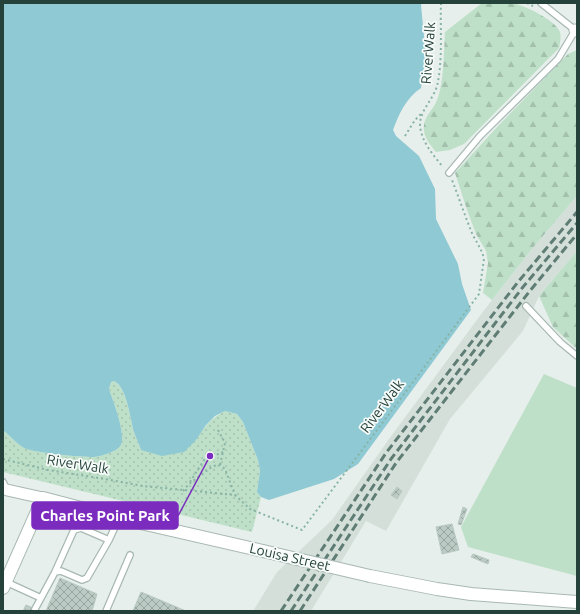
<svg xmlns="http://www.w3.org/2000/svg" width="580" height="614" viewBox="0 0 580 614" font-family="Ubuntu,sans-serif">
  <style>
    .built { fill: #d4dfda }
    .grass { fill: url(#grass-dots) }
    .forest { fill: url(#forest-firs) }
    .pitch { fill: #bfe0c8 }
    .water { fill: #8ec9d4 }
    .building { fill: url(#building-cross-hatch); stroke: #b8c9c2 }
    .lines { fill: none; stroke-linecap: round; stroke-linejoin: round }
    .service-casing { stroke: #a8b8b2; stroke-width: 8 }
    .minor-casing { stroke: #a8b8b2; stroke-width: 13 }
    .tertiary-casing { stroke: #a8b8b2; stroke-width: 14 }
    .path { stroke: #86b3a5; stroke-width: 2; stroke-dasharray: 2 3; stroke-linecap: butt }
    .service { stroke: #fff; stroke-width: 5.5 }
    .minor { stroke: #fff; stroke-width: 11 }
    .tertiary { stroke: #fff; stroke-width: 12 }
    .rail { stroke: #5f7d75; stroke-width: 3; stroke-dasharray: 8 4; stroke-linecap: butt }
    .tertiary-bridge-casing { stroke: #a8b8b2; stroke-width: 14; stroke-linecap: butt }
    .tertiary-bridge { stroke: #fff; stroke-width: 12 }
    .labels { text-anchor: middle; stroke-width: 3.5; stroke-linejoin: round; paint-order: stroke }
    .street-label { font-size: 14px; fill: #24423a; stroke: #f7fbf9 }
    .leader { fill: none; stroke: #7b2cbf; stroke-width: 1.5 }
    .callout-dot { fill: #7b2cbf; stroke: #f7fbf9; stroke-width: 1.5 }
    .callout { fill: #7b2cbf; stroke: #7b2cbf; stroke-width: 1.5 }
    .callout-label { font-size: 15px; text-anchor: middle; font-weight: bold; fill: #fff }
  </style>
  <defs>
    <pattern id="grass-dots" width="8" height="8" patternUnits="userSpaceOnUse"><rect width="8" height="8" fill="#bfe0c8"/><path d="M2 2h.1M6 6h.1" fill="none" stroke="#a4c1ad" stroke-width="1.8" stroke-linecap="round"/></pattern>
    <pattern id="forest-firs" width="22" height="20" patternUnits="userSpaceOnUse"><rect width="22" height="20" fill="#bfe0c8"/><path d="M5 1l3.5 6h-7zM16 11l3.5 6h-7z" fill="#a4c1ad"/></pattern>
    <pattern id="building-cross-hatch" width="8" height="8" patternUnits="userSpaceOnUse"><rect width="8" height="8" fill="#bbcac4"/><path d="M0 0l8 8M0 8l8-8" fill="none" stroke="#98a6a0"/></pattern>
  </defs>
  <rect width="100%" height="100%" fill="#e6efeb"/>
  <!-- built -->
  <path class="built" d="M577 196V251L539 296 523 331 450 419 386 531 366 521 311 611H253L277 572 332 520 389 439 482 313 531 250Z"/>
  <!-- grass -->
  <path class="grass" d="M114 381C127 388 130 418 134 432 136 438 139 444 141 450L196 440C204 427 211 418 225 411L237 414 243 422 258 460 260 471 257 492 261 497 252 532 3 472V430C10 436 17 444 24 448 36 453 80 457 94 457 102 456 117 452 121 445 126 433 113 401 109 389L111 382Z"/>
  <!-- forest -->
  <path class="forest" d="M482 3C492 3 501 2 511 3 522 4 553 19 559 30 562 35 560 43 559 48L464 144 450 150 436 152C431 146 425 139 424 131 422 117 433 111 437 100 444 84 444 49 445 32Z
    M577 50V196L531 250 492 300 483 293 488 263 486 251 476 234 467 210 455 173 498 126 568 54Z
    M577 251V349L553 327 539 296Z"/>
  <!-- pitch -->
  <path class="pitch" d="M544 374 577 388V576L468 547 461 527Z"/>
  <!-- water -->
  <path class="water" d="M3 3H422L421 5 426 57 421 88C406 98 399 114 393 130L396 136 419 156 435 189 436 219 458 264 462 284 471 310 358 464 334 479 269 500 261 497 257 492 260 471 258 460 243 422 237 414 225 411 215 416 206 425 196 440 184 452 162 456 141 450C139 444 136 438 134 432 130 418 127 387 114 381L111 382 109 389C113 401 126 433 121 445 117 452 102 456 94 457 80 457 35 453 24 448 17 444 10 436 3 430Z"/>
  <!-- building -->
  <path class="building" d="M397 487 402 491 397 499 391 495Z
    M463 507 467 509 461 525 458 524Z
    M452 524 459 550 442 554 436 527Z
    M473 554 489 560 488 564 471 557Z
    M60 578 97 594 92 611H46Z
    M141 592 186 611H133Z
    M26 605 40 611H23Z"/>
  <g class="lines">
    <defs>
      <path id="service" d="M541 3 575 30
        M449 173 480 136 558 59 576 29
        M526 306 560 342 577 356
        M3 482 7 490H5
        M55 572 74 530 81 528 109 540
        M6 582 41 598 55 572 61 571 82 580 87 578 109 540 119 518
        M35 609 41 598
        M106 611 130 555"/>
      <path id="minor" d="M575 30 577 31
        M7 490 43 498"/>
      <path id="tertiary" d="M370 576 437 589 471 594 577 602
        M3 588 43 498 119 518 263 551"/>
    </defs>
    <!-- service casing -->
    <use href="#service" class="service-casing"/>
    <!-- minor casing -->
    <use href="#minor" class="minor-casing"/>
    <!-- tertiary casing -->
    <use href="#tertiary" class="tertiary-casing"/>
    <!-- path -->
    <path class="path" d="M441 3C440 29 443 61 437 86 433 100 420 110 420 125 421 141 433 155 443 167
      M527 3 533 6
      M405 136 415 120 421 114
      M218 430 225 443 220 465
      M3 459 48 470 105 479 143 486 235 495 250 509 302 530 479 294 484 259C482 249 476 242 472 233 465 216 459 198 452 180
      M190 482 204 460 223 452
      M183 491 189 484 213 466 220 465 225 469 235 495"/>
    <!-- service -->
    <use href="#service" class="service"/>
    <!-- minor -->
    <use href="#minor" class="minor"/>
    <!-- tertiary -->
    <use href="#tertiary" class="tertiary"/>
    <!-- rail -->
    <path class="rail" d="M281 611 386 453 518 282 577 212
      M291 611 391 459 523 287 577 223
      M300 611 396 463 529 292 577 234"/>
    <defs>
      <path id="tertiary-bridge" d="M263 551 370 576"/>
    </defs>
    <!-- tertiary-bridge casing -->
    <use href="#tertiary-bridge" class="tertiary-bridge-casing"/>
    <!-- tertiary-bridge -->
    <use href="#tertiary-bridge" class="tertiary-bridge"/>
  </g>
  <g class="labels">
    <!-- street labels -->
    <g class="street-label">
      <text transform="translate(428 53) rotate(-86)" y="5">RiverWalk</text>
      <text transform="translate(382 406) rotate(-53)" y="5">RiverWalk</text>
      <text transform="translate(78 464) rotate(9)" y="5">RiverWalk</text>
      <text transform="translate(290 557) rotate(13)" y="5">Louisa Street</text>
    </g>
  </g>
  <!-- callouts -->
  <path class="leader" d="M210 456L178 516"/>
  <circle class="callout-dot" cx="210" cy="456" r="4"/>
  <rect class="callout" x="32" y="502" width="146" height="27" rx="4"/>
  <g class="callout-label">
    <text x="105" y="521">Charles Point Park</text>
  </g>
  <!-- border -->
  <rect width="580" height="614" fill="none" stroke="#24423a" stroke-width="8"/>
</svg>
